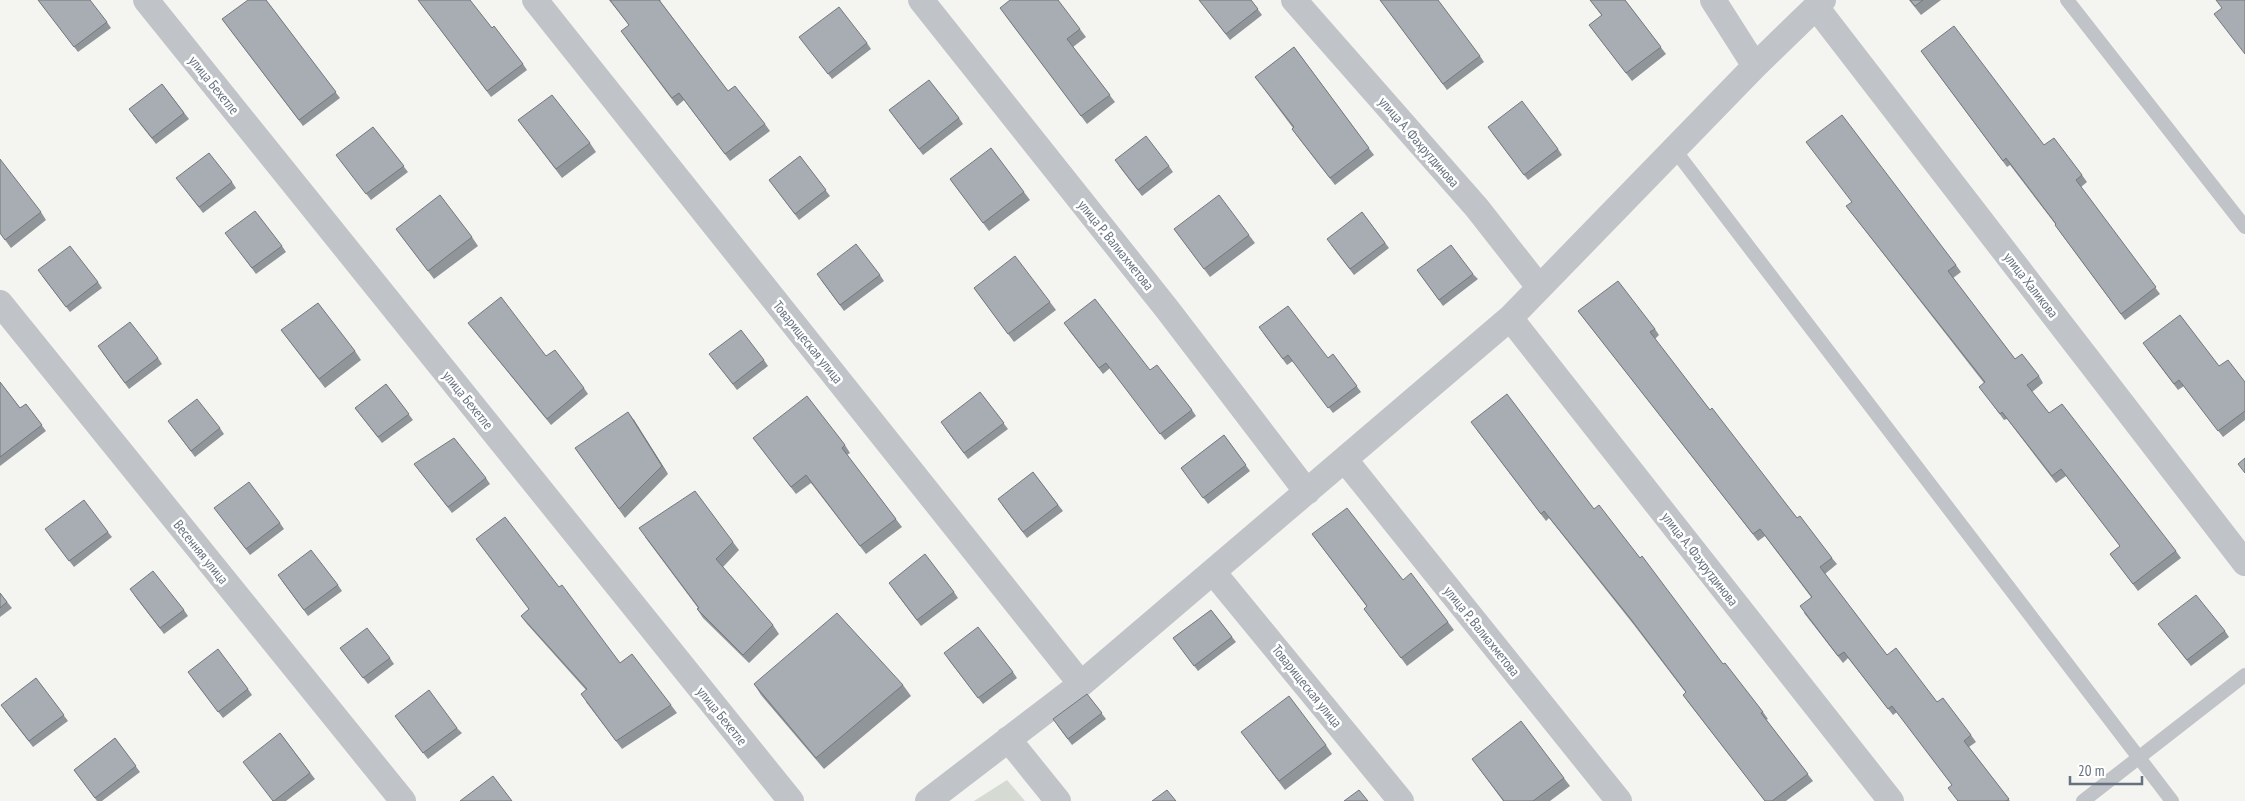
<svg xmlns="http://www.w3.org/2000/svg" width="2245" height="801" viewBox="0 0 2245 801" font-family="'PT Sans Narrow',sans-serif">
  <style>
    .green { fill: #d5dbd3 }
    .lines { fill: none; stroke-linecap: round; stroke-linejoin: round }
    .lane { stroke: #c0c3c7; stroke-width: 14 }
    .street { stroke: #c0c3c7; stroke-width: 26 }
    .wall { fill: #90959a }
    .shaded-wall { fill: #75797d }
    .building { fill: #a7adb3; stroke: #75797d }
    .labels { text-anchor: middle; stroke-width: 5; stroke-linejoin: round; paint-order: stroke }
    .street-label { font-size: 14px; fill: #667280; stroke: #fff }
  </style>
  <rect width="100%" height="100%" fill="#f4f5f1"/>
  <!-- green -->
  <path class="green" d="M1007 780 1025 801H974Z"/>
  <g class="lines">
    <!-- lane -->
    <path class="lane" d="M2067 0 2245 227
      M1674 149 2172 801
      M2083 801 2245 675"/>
    <!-- street -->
    <path class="street" d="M146 0 791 801
      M535 0 1081 684
      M921 0 1167 309 1307 492
      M1294 0 1477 208 1539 287
      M1713 0 1755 66
      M1816 7 2245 563
      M0 303 403 801
      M1510 318 1891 801
      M1345 460 1619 801
      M1213 572 1401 801
      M1008 739 1058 801
      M928 801 1081 684 1510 318 1755 66 1823 0"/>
  </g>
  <!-- wall -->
  <path class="wall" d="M38 0 107 22 111 28 78 52Z
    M266 0 340 98 303 126 222 19Z
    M418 0 492 28 523 64 527 70 491 97Z
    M609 0H661L660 1 728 91 765 124 770 131 730 161 684 100 677 106 626 38 629 25Z
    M1199 0H1251L1262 15 1230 40Z
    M1380 0 1480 56 1484 62 1447 90Z
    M1590 0H1625L1666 54 1632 81 1589 25 1602 16Z
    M1909 0H1941L1921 15Z
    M1005 15 1080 29 1086 37 1073 47 1115 102 1087 124Z
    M804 43H867L871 49 832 79Z
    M1294 47 1374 155 1335 185 1297 136 1292 129 1293 128 1255 77Z
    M1921 51 2044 145 2082 175 2087 182 2081 187 2160 294 2125 320 2060 232 2056 225 2010 165 2007 167Z
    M162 84 189 119 156 144 133 115Z
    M889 110 959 118 963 124 923 155Z
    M518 120 590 143 596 152 562 178Z
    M373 127 408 172 371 200 341 161Z
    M1492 133 1558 149 1562 155 1528 180Z
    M800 156 830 196 799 220 769 180Z
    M1119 166H1169L1173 172 1142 196Z
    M950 179 1024 192 1030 200 989 231Z
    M232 182 236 188 203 213 181 184Z
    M1846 206 1956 265 1961 272 1953 278 2015 359 2039 376 2043 383 2032 392 2049 413 2176 551 2181 558 2138 591 2110 554 2120 546 2066 476 2056 483 2007 419 2004 420 1984 393V383Z
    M41 212 46 220 11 248 0 233Z
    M1362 212 1389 248 1354 275 1331 245Z
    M396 229 472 237 478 246 434 279Z
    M1174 229 1249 235 1255 243 1210 277Z
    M230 239 282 246 286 252 256 274Z
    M1417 270 1473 274 1478 279 1443 306Z
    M880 275 884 281 844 311 821 280Z
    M42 276 98 282 102 288 70 312Z
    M974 288 1050 302 1056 310 1014 342Z
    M1578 311 1655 329 1659 335 1655 339 1710 410 1797 518 1832 558 1837 564 1825 574 1887 655 1971 735 1976 742 1969 747 2010 801H1958L1952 785 1897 712 1893 715 1848 658 1843 663 1804 613 1811 597 1765 536 1758 541Z
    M468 323 546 356 584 388 588 394 551 425Z
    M1068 329 1150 370 1192 410 1196 416 1165 440 1110 368 1103 374Z
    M281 330 355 351 361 360 325 388Z
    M1263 333 1328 358 1333 354 1361 392 1333 413 1293 361 1287 365Z
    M2147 349 2219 366 2245 382V420L2223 437 2184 386 2178 390Z
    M102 352 158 358 162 364 129 389Z
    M714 360H764L768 366 737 390Z
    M0 382 20 408 26 404 46 431 0 466Z
    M386 384 413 420 382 443 355 408Z
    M980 392 1008 429 968 459 945 428Z
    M634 420 668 474 625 518 575 448Z
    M168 421 220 428 224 434 195 457Z
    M1476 429 1594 509 1640 558 1723 664 1763 712 1768 719 1766 720 1813 781 1786 801H1765L1688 702 1683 695 1686 693 1634 625 1549 518 1546 521Z
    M1224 435 1250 471 1208 504 1181 468Z
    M753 438 845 445 850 453 847 455 902 527 866 554 811 483 796 494Z
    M414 464 486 478 490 484 452 513Z
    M1033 472 1063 511 1027 538 1002 505Z
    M219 514 280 523 284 529 250 555Z
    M108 532 112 537 74 567 49 535Z
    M1312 534 1403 580 1448 622 1454 630 1407 666 1364 609 1367 607Z
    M645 537 733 542 739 550 723 567 773 625 779 634 749 663 703 618 697 609 698 608Z
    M476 539 559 587 620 663 671 705 677 713 622 749 586 702V690L527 624 521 616 529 609Z
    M282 581 338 585 342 591 308 616Z
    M893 589 954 592 958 598 921 626Z
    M0 593 12 608 0 617Z
    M134 595 184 610 188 616 164 634Z
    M1211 610 1236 642 1198 671 1173 638Z
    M2163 630 2225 631 2229 637 2191 666Z
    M340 648 390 658 394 664 368 684Z
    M948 659 1013 672 1017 678 983 704Z
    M36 678 68 721 33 747 5 711Z
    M192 678 248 689 252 695 223 718Z
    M754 684 903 685 911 696 824 769 761 695Z
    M1087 694 1106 719 1072 745 1057 725Z
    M399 722 457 728 462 733 428 759Z
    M1241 732 1326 745 1332 754 1285 790Z
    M280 733 315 779 286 801H272Z
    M115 738 140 772 102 801H97L74 770Z
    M1472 759 1564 778 1570 786 1550 801H1503Z"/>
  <!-- shaded-wall -->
  <path class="shaded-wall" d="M628 412 634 420 668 474 662 466Z"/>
  <!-- building -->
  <path class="building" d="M38 0H90L107 22 74 47Z
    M248 0H266L336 92 299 120 222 19Z
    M418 0H470L492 28 494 26 523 64 487 91Z
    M610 0H659L728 91 735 86 765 124 725 154 679 93 672 98 621 31 629 25Z
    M1010 0H1058L1080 29 1067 39 1110 95 1081 116 1000 8Z
    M1199 0H1251L1258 9 1226 34Z
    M1380 0H1438L1480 56 1443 84Z
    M1590 0H1625L1661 47 1626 73 1589 25 1602 15Z
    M1910 0H1923L1915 6Z
    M2216 0H2245V54L2214 14 2222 8Z
    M839 7 867 43 828 74 799 37Z
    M1954 26 2044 145 2054 138 2082 175 2076 180 2156 287 2121 314 2055 225 2056 224 2006 158 2003 161 1921 51Z
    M1294 47 1369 148 1330 178 1292 129 1294 127 1255 77Z
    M929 80 959 118 919 149 889 110Z
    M162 84 184 113 152 138 129 109Z
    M552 95 590 143 556 169 518 120Z
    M1522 101 1558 149 1524 175 1488 127Z
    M1842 115 1956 265 1948 271 2015 359 2022 354 2039 376 2027 385 2049 413 2062 404 2176 551 2133 584 2110 554 2120 546 2061 469 2052 476 2002 412 2000 414 1979 387 1985 382 1846 206 1852 202 1806 142Z
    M373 127 404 166 366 194 336 155Z
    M1146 136 1169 166 1138 190 1115 160Z
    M991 148 1024 192 983 223 950 179Z
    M209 153 232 182 199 207 176 178Z
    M800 156 826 190 795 214 769 180Z
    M0 159 41 212 5 240 0 233Z
    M440 195 472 237 428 271 396 229Z
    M1219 195 1249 235 1204 269 1174 229Z
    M255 211 282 246 252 268 225 233Z
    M1362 212 1385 243 1350 269 1327 239Z
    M856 244 880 275 840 305 817 274Z
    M1451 245 1473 274 1439 300 1417 270Z
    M70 246 98 282 66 307 38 270Z
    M1015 256 1050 302 1008 334 974 288Z
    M1618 281 1655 329 1650 332 1710 410 1712 408 1797 518 1800 516 1832 558 1820 567 1887 655 1896 648 1937 702 1943 698 1971 735 1964 741 2009 799 2006 801H1958L1948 788 1952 785 1892 706 1888 709 1844 652 1838 656 1800 606 1812 597 1760 529 1753 534 1578 311Z
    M501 297 546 356 555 350 584 388 547 419 468 323Z
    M1095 299 1150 370 1157 365 1192 410 1160 434 1106 363 1099 368 1064 323Z
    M318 303 355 351 319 379 281 330Z
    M1288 306 1328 358 1333 354 1357 386 1328 408 1288 355 1283 359 1259 327Z
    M2180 315 2219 366 2228 360 2245 382V411L2218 431 2179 380 2174 384 2143 343Z
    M130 322 158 358 125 383 98 346Z
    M741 330 764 360 733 384 709 354Z
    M0 382 20 408 26 404 42 425 0 457Z
    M386 384 409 414 378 437 355 408Z
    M980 392 1004 423 964 453 941 422Z
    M1507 394 1594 509 1599 505 1640 558 1642 556 1723 664 1725 663 1763 712 1761 713 1808 774 1772 801H1765L1683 695 1686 692 1630 618 1544 511 1541 514 1471 422Z
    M807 396 845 445 842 448 896 519 860 546 806 475 791 487 753 438Z
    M197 399 220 428 191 451 168 421Z
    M628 412 662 466 619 509 575 448Z
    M1224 435 1246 465 1203 498 1181 468Z
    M454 438 486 478 448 507 414 464Z
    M2245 458V473L2238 464Z
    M1033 472 1058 505 1023 532 998 499Z
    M249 482 280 523 246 549 214 508Z
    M695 491 733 542 716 559 773 625 743 655 697 609 699 608 639 528Z
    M84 500 108 532 69 561 45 529Z
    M1347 508 1403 580 1411 573 1448 622 1401 658 1364 609 1367 606 1312 534Z
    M505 517 559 587 562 585 620 663 632 654 671 705 616 741 581 694 587 689 521 616 529 609 476 539Z
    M311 550 338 585 304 610 278 575Z
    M925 554 954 592 917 620 889 583Z
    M153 571 184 610 160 628 130 589Z
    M0 593 7 602 0 608Z
    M2196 595 2225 631 2187 660 2158 624Z
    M1211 610 1232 637 1194 666 1173 638Z
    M837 613 903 685 816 758 754 684Z
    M978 627 1013 672 978 698 944 653Z
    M367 628 390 658 363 678 340 648Z
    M218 649 248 689 218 712 188 672Z
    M36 678 64 715 29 741 1 705Z
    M429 690 457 728 423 753 395 716Z
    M1087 694 1102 713 1068 739 1053 719Z
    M1289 696 1326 745 1279 781 1241 732Z
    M1521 721 1564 778 1533 801H1504L1472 759Z
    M280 733 310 773 274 801H273L243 762Z
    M115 738 136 766 95 798 74 770Z
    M493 776 512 801H460Z
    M1167 790 1176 801H1152Z
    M1359 790 1368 801H1344Z"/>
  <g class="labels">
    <!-- street labels -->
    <g class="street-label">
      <text transform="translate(214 85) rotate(51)" y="5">улица Бехетле</text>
      <text transform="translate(1419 142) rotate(49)" y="5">улица А. Фахрутдинова</text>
      <text transform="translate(1116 245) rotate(51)" y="5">улица Р. Валиахметова</text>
      <text transform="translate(2031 285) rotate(52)" y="5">улица Халикова</text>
      <text transform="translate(808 342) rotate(51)" y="5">Товарищеская улица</text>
      <text transform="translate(468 400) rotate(51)" y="5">улица Бехетле</text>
      <text transform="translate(201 552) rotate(51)" y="5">Весенняя улица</text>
      <text transform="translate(1700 559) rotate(52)" y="5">улица А. Фахрутдинова</text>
      <text transform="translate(1482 631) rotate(51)" y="5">улица Р. Валиахметова</text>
      <text transform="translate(1307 686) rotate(51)" y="5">Товарищеская улица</text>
      <text transform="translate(722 716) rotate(51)" y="5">улица Бехетле</text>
    </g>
  </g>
  <!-- scale -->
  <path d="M2070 776v8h72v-8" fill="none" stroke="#667280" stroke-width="2.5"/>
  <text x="2078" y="776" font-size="15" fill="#667280" stroke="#ffffff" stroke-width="4" paint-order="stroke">20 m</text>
</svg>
